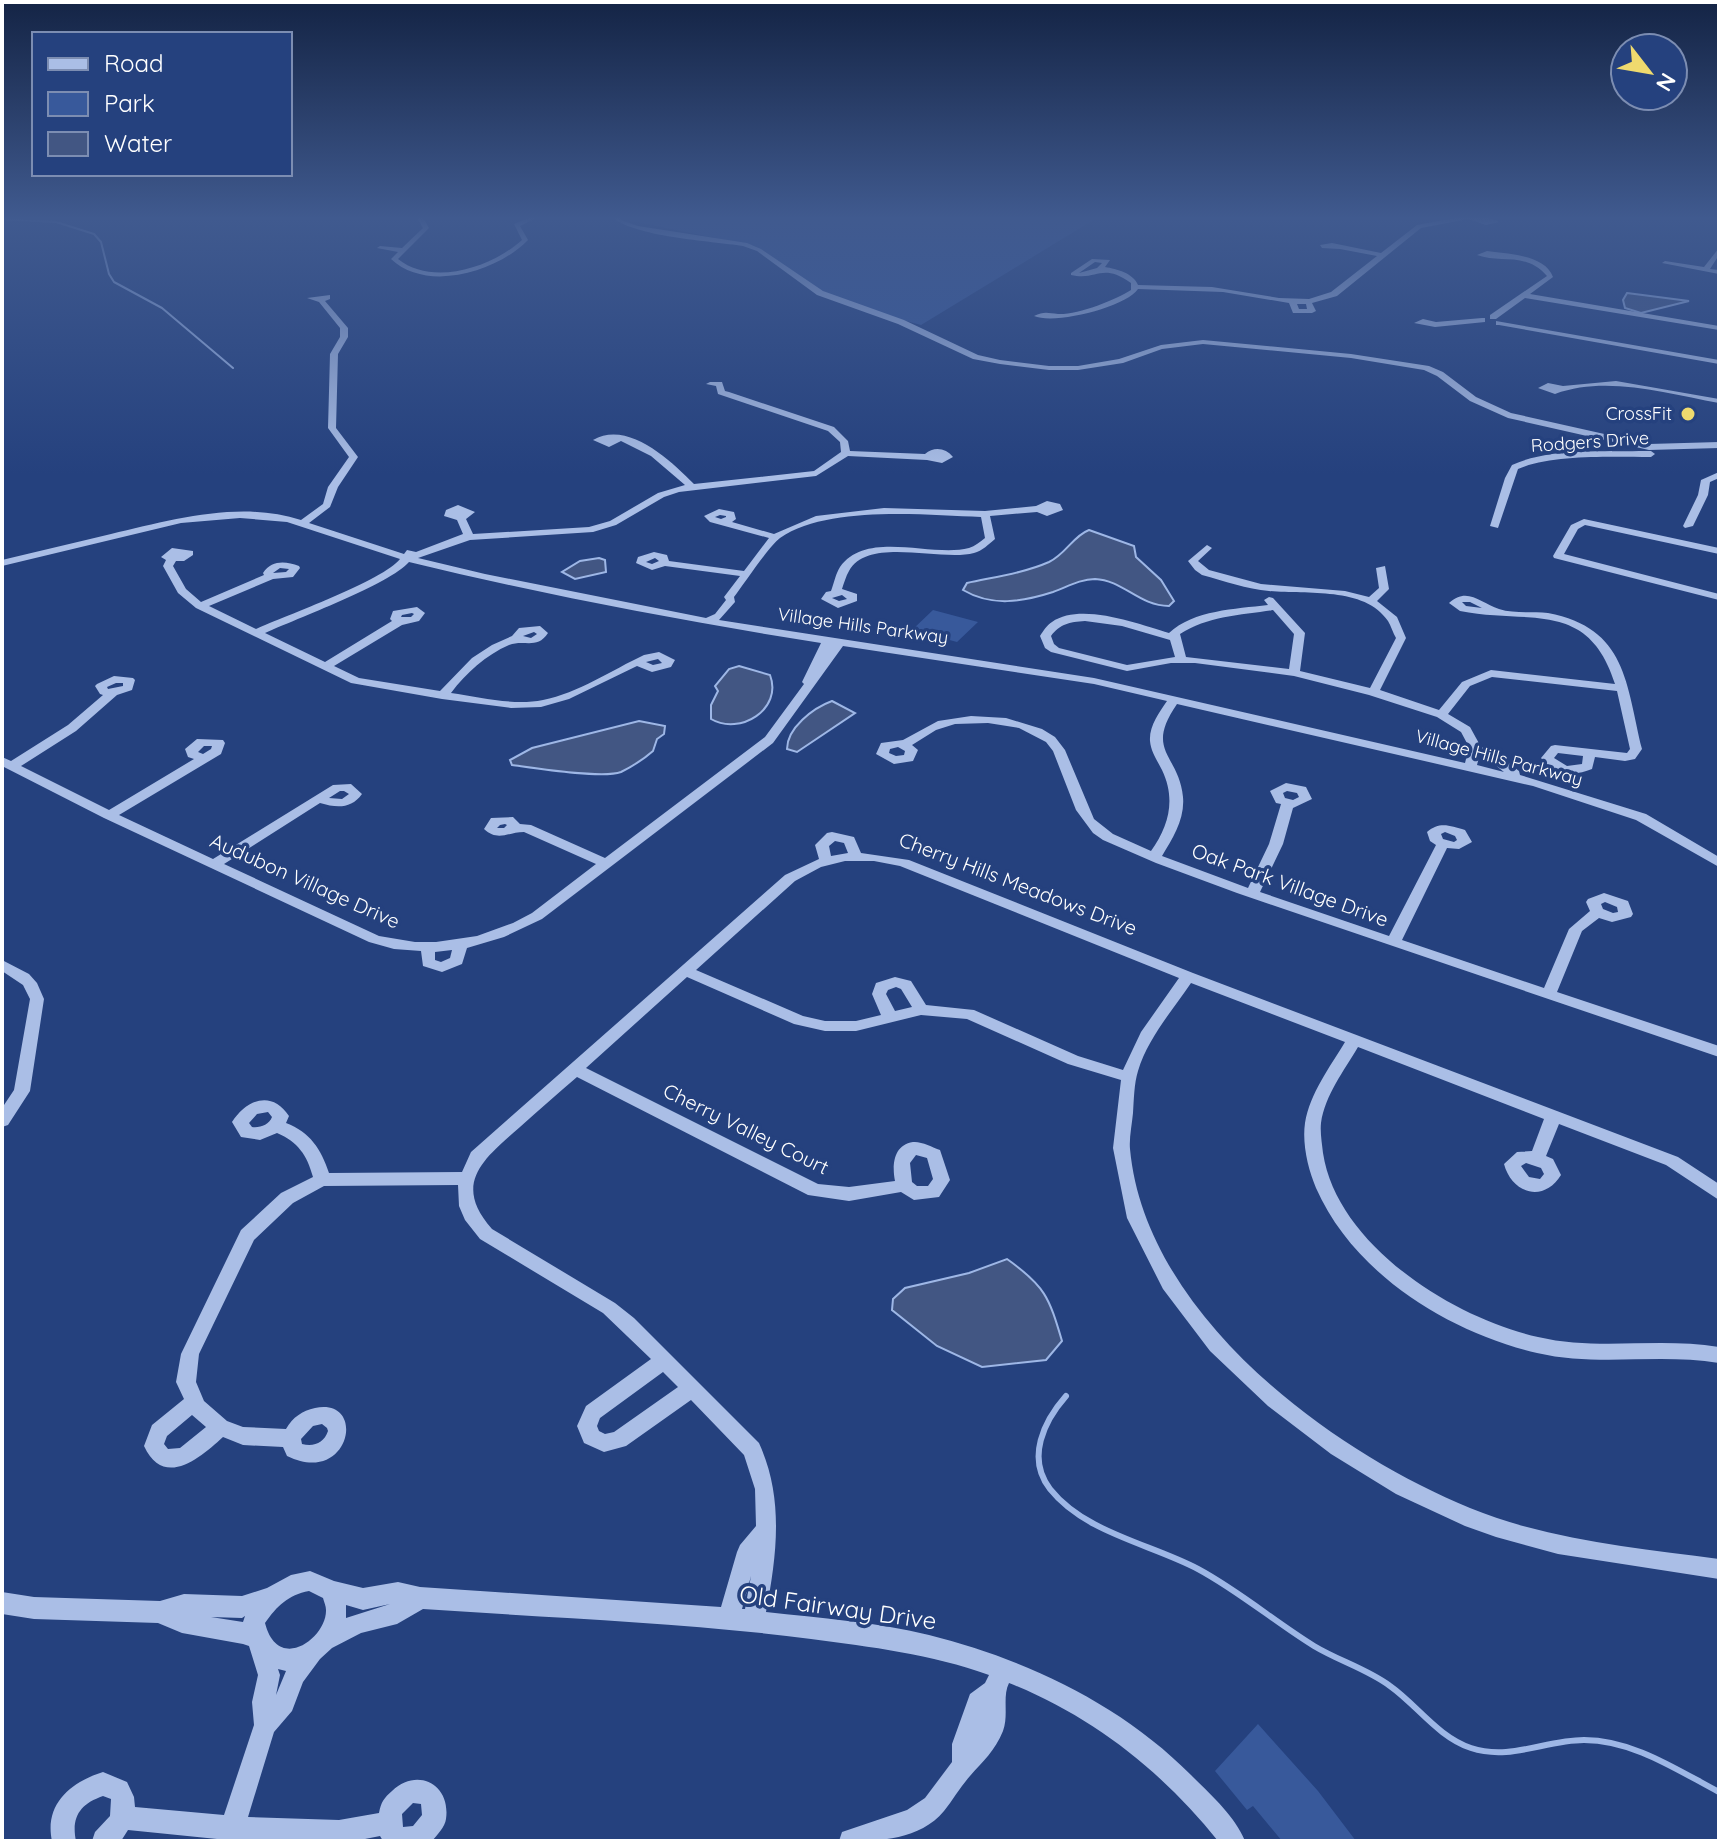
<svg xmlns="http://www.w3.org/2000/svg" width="1721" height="1843" viewBox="0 0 1721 1843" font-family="Quicksand,sans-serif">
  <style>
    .green { fill: #38599b }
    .water { fill: #425683; stroke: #9eb7e6; stroke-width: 2 }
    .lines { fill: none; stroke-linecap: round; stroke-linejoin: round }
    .stream-far1 { stroke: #9eb7e6; stroke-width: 2 }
    .stream { stroke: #9eb7e6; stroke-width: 6 }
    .minor { fill: #aabee6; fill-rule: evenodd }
    .poi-dot { fill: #efda6e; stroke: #25417e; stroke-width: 3 }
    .labels { text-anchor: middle; stroke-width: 7; stroke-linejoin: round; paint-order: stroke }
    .far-poi-label { font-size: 18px; fill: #fff; stroke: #25417e; text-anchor: end }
    .far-street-label { font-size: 18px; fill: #fff; stroke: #25417e }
    .street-label { font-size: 20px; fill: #fff; stroke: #25417e }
    .near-street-label { font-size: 24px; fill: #fff; stroke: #25417e }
  </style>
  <rect width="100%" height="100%" fill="#25417e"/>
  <!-- green -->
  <path class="green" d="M607 216H1100L921 325 865 310 796 279 755 246Z
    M933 610 978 622 957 642 912 630Z
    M1258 1724 1318 1791 1356 1841H1282L1253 1806 1247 1810 1215 1771Z"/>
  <!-- water -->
  <path class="water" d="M1627 293 1689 301 1641 313 1625 308 1623 300Z
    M1089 530 1134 546 1136 557 1161 580 1174 601 1169 606C1139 606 1123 580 1095 579 1080 579 1067 587 1053 592 1022 602 992 607 963 590L967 583C994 577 1024 573 1049 562 1066 554 1073 536 1089 530Z
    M599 558 605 560 606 572 575 579 562 572 580 561Z
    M739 666 770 675C783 709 740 736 711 719V705L718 691 715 686 729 669Z
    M832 701 855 713 797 752 787 749C787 728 813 708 832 701Z
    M639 721 665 726 664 734 657 739 653 751C644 759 631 767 621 772 602 779 534 768 512 765L510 760 532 748Z
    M1007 1259C1045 1286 1049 1297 1062 1341L1046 1360 982 1367 937 1346 892 1310 893 1299 905 1288 969 1273Z"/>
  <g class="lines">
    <!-- stream-far1 -->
    <path class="stream-far1" d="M2 219 56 222 94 234 101 242 109 274 114 282 162 308 233 368"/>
    <!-- stream -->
    <path class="stream" d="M1066 1396C1044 1421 1026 1458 1050 1489 1085 1533 1151 1544 1198 1569 1239 1591 1275 1622 1314 1646 1339 1661 1367 1669 1390 1686 1417 1705 1438 1737 1471 1748 1510 1761 1545 1740 1584 1740 1633 1740 1677 1770 1719 1792"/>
    <!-- minor -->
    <path class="minor" d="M416 216H422L429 228 398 259C433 287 492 267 522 240L514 224 533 216H540L520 226 528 240C497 272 427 293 391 259L398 252 377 248 380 246 402 248 423 228Z
      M611 216H617L623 221 638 226 747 243 761 249 823 291 904 320 978 355 1000 360 1049 366H1078L1119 359 1161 345 1203 340 1351 354 1429 366 1443 372 1476 397 1511 413 1649 444 1719 442V448L1649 450 1508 418 1470 401 1437 376 1424 370 1351 358 1203 344 1162 349 1123 363 1078 370H1049L1000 364 973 359 898 324 817 295 757 251 743 246C712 241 632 237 611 216Z
      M1466 216H1485L1499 222 1486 225 1468 219 1421 228 1337 296 1312 303 1316 311 1312 313H1293L1289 303 1223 292 1138 289C1126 307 1055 325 1034 316 1044 311 1048 313 1058 314 1077 315 1116 300 1131 290V283C1101 262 1098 281 1071 275V273L1092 259 1110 260 1105 267C1117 269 1133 273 1138 285L1212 287 1279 298 1309 299 1331 292 1377 256 1340 249 1322 248 1320 245 1332 243 1381 253 1417 225ZM1095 262 1102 263 1097 268 1079 273ZM1297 304H1306L1307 309H1299Z
      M1719 248V255L1710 269 1719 270V274L1662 263 1665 261 1704 267Z
      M1487 251C1509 254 1545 255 1553 277L1530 294 1719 326V330L1525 298 1496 319H1490V315L1547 276C1525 251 1501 264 1477 255Z
      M330 295V299L325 301 348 328V337L338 354 336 428 358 457 338 487 330 507 309 523 404 554 407 550 416 552 463 534 457 520 444 516 446 510 458 505 475 512 466 519 473 534 589 527 610 521 658 493 685 485 651 456 621 441 609 447 593 440C628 420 670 460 694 484L814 471 841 452 840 442 828 431 718 394 716 386 706 384 710 382H722L725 391 729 392 834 427 848 441 850 451 925 454C934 446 946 448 953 457L942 463 927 460 848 456 816 476 679 492 664 497 616 525 593 532 470 540 418 558 485 574 706 618 715 614 726 600 724 597 740 576 665 566 652 570 636 563 638 557 654 552 667 555 669 561 744 571 769 538 710 522 704 516 719 509 734 512 736 519 732 522 774 534 816 516 884 508 985 511 1036 506 1047 501 1060 504 1063 510 1047 516 1037 512 990 516 995 539C989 544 982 551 974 553 941 562 868 536 849 571 846 576 844 583 842 589L857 594V601L838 608 821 599 826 592 831 591C834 583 836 573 840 567 867 529 932 558 969 548 975 546 980 542 985 538L981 517C924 515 828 505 780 538 769 546 744 584 734 597L735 602 719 620 1094 678 1465 763 1469 747 1461 732 1437 717 1369 695 1294 676 1195 663H1171L1127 671 1051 652 1045 648 1040 636C1043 631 1047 625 1052 622 1081 602 1138 624 1169 633 1194 610 1235 609 1268 605L1264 600 1269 597 1273 598 1305 633 1300 671 1370 688 1396 638C1393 633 1391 626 1388 621 1364 586 1306 595 1269 591 1247 589 1224 581 1202 575L1195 570 1188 561 1207 545 1212 548 1198 561 1209 570 1261 584 1345 591 1369 597 1379 588 1376 568 1385 566 1389 589 1377 601 1397 617 1406 638 1380 690 1439 710 1462 682 1491 670 1615 684C1588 598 1529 625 1460 611L1449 603C1467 586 1481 603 1499 609 1514 614 1533 611 1548 613 1627 628 1626 684 1642 749L1635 759 1625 761 1595 757 1592 769C1573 777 1555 774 1541 758L1551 746 1555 745 1627 753 1630 749 1617 691 1492 677 1470 686 1448 714 1470 727 1481 747H1488L1519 771 1520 775 1646 814 1719 857V867L1636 820 1533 786 1177 704C1144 752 1179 754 1183 797 1185 819 1173 838 1162 856L1248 888 1269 844 1281 804 1276 803 1270 791 1286 783 1306 787 1312 799 1293 808 1283 844 1260 892 1389 936 1436 845 1430 841 1427 832C1440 821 1450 826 1465 830L1472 842 1459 849 1447 848 1402 940 1544 988 1569 929 1590 911 1586 902 1588 899 1604 893 1628 901 1633 914 1631 917 1612 922 1599 918 1582 931 1557 992 1719 1046V1057L1237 893 1156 863 1103 840 1093 833 1076 810 1053 751 1046 742 1019 728 988 723 955 724 936 730 912 745 918 750 913 761 894 764 876 754 881 743 903 740 938 721 971 716 1006 718 1042 729 1055 737 1065 750 1094 819 1113 834 1151 851C1169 826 1176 799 1162 770 1157 760 1151 752 1150 741 1149 726 1159 713 1167 701L1094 684 843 646 773 743 542 919 504 937 467 948 462 964 442 972 423 966 421 951 394 949 369 942 104 818 2 766V757L11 761 68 725 103 695 100 694 95 686 97 684 114 676 133 678 135 680 132 690 117 695 76 731 21 766 109 810 194 759 188 757 185 749 197 739 223 740 225 743 221 754 119 815 213 859 333 785 351 784 362 794C351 809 337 808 320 803L224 864 379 936 415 942H436L477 936 513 923 532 913 596 864 524 832C508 832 498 842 484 829L491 818 513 817 520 824 531 825 605 858 765 737 804 684 802 682 821 643C682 621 545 595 409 562 390 584 296 619 265 633L325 662 392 621 390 619 393 611 417 607 425 613 419 621 402 625 334 666 359 678 440 691 472 658 492 645 512 636 519 628 540 626 548 633C537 650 524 639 509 645 486 655 466 673 451 693 480 697 513 706 543 700 578 693 612 670 644 655L659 652 675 660 671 667 652 672 637 666 569 699 541 707 511 708 442 699 351 683 196 608 178 593 163 566 166 560 161 557 172 548 193 551V555L184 561H176L173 566 186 589 201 602 264 575 263 573C272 560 285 561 299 566L300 568 293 577 273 579 209 606 256 629C285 616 384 580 400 559L287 522 240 518 181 523 2 566V560C38 551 75 543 111 534 171 520 240 500 301 520L323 504 328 487 349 457 328 428 330 354 340 337V328L319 302 307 298ZM720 515 726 516V517L721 519 715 517ZM655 558 659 561 652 564 646 562ZM280 568 289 569 286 572 273 573ZM842 595 847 599 839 601 832 598ZM1462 602H1470L1482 608 1466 606ZM1273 610 1294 634 1289 669 1186 657 1180 634C1207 616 1241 615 1273 610ZM412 613 414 614 411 617H401L402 615ZM1085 621 1122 626 1170 640 1175 657 1127 665 1059 648 1054 644 1051 636C1060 624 1069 622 1085 621ZM534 632 537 634 531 638 523 636ZM658 659 662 663 653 665 646 662ZM116 683H123V686L108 689 107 687ZM204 746H212L211 749 203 754 198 752ZM898 747 905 751 904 755 896 756 889 753 890 749ZM1480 753 1504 772 1477 765ZM1558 753 1583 756 1582 764 1567 766 1554 758ZM340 791H344L349 794 342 799 329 798ZM1287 791 1297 793 1299 797 1293 800 1285 798 1283 793ZM505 824 507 825 504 828H497L500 825ZM1445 832 1455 836 1457 840 1454 842 1443 839 1441 834ZM1605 902 1617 907 1618 912 1613 913 1603 909 1601 904ZM452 950 450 958 441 962 435 960V952Z
      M1482 318H1485V322L1435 327 1414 323 1423 319 1436 322Z
      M1496 321 1719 360V364L1499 325H1496Z
      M1616 381 1719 399V403C1667 394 1607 375 1555 394L1538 388 1548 383 1563 386Z
      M1639 451H1651L1655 454 1651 457C1614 457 1552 454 1518 469L1498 528 1490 526 1505 478 1512 465C1549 448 1599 452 1639 451Z
      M1719 472V478L1710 482 1708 495 1693 526 1685 528 1683 526 1698 495 1701 480Z
      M1584 519 1719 548V554L1585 525 1578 529 1564 554 1719 594V600L1554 558 1553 556 1571 525Z
      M832 832 854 837 861 853 909 860 1193 973 1678 1157 1719 1184V1200L1666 1165 1559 1124 1546 1156 1553 1159 1561 1175C1544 1203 1512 1194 1504 1164L1517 1152 1532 1151 1544 1119 1358 1047C1344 1071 1325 1095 1321 1123 1320 1133 1322 1143 1323 1153 1337 1245 1453 1318 1538 1337 1597 1351 1659 1337 1719 1347V1363C1659 1353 1597 1367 1537 1353 1448 1332 1354 1274 1316 1188 1308 1169 1302 1144 1305 1123 1310 1093 1330 1067 1345 1042L1191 983C1172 1011 1148 1038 1138 1071 1134 1084 1134 1099 1133 1113 1132 1124 1129 1138 1130 1149 1145 1313 1328 1450 1470 1508 1548 1540 1636 1548 1719 1559V1579L1558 1554 1496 1537 1465 1526 1396 1494 1331 1454 1268 1406 1210 1351 1163 1289 1127 1218 1113 1148 1121 1080 1068 1064 967 1019 921 1015 856 1031H825L794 1024 687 977 586 1068 818 1184 849 1187 895 1181C892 1166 893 1145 913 1142 921 1141 932 1147 940 1150L950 1180 939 1197 914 1200 901 1192 849 1201 808 1195 577 1077C558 1093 539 1110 520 1127 485 1158 451 1183 492 1229L615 1303 634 1318 759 1443C784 1498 777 1554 766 1612 820 1618 876 1622 929 1635 1025 1659 1121 1704 1191 1775 1210 1794 1235 1816 1245 1841H1218C1162 1771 1092 1716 1009 1683 1002 1697 1009 1715 1003 1731 995 1751 983 1761 970 1776 960 1787 953 1800 944 1811 918 1842 875 1841 839 1841L842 1832 907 1810 925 1798 952 1762V1744L970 1694 985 1683 989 1675C931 1654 871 1647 811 1639 682 1622 552 1618 423 1609L397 1624 361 1633 332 1648 320 1659 303 1682 292 1711 274 1732 248 1817 339 1820 379 1813C381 1802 384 1798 392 1791 417 1767 451 1784 446 1819 445 1827 437 1835 432 1841H383L380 1836 355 1841H216L217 1839 128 1830 121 1841H92L95 1832 110 1816 111 1799 103 1796C80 1804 71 1817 76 1841H52C44 1804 71 1782 103 1772L127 1782 134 1797 135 1807 224 1815 254 1725 252 1702 258 1675 249 1646 243 1644 182 1633 158 1623 34 1619 2 1614V1592L34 1597 160 1601 184 1594 242 1596 267 1588 291 1575 310 1571 334 1581 363 1588 398 1582 420 1587 721 1607 737 1552 740 1545 756 1526 755 1489 744 1455 691 1400 626 1446 604 1452 584 1443 577 1426 586 1406 651 1359 603 1313 480 1239 465 1220 459 1206 458 1185 324 1186 293 1203 254 1240 199 1354 196 1382 204 1401 227 1421 243 1427 286 1429C293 1417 302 1411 315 1408 368 1397 350 1487 287 1456L283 1447 243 1445 223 1437C200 1458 164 1489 144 1446L152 1425 184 1399 176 1382 181 1354 241 1230 281 1193 313 1177C307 1155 298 1142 277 1133L260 1140 241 1137 232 1122C247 1099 272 1090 289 1116L286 1123C310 1132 321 1149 329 1173L462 1172 471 1152 785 875 819 859 815 845 827 833ZM835 841 844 843 848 853 831 856 829 846ZM845 861H874L900 866 1179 978 1141 1032 1123 1070 1078 1056 974 1010 926 1005 911 981 895 977 876 983 872 994 881 1015 856 1021H825L803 1016 696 970 795 881 821 867ZM896 987 901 989 912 1007 895 1011 886 994 888 990ZM268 1112 272 1117C269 1125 260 1128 252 1127L249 1123 257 1114ZM916 1155 927 1158 933 1179 928 1186H917L912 1182 910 1163ZM1526 1163 1541 1168 1544 1174 1540 1179 1529 1177 1521 1166ZM663 1372 678 1387 614 1432 605 1434 599 1431 597 1426 600 1418ZM192 1415 206 1427 180 1448 168 1449 164 1444 167 1436ZM322 1424 327 1428 328 1431C324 1443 314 1447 302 1444L301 1439 313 1426ZM751 1576 745 1609H742ZM309 1591 323 1598C324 1602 326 1606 326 1610 327 1638 278 1674 265 1623 277 1606 288 1595 309 1591ZM390 1604 346 1618V1605L363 1610ZM245 1616 243 1622 211 1617 242 1618ZM278 1669 286 1671 276 1695 280 1675ZM413 1803 421 1804 422 1815 413 1826 403 1827 402 1814Z
      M2 960 29 974 37 983 44 999 30 1091 8 1125 2 1127V1108L14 1090 30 999 23 985 2 971Z"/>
  </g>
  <!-- sky -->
  <linearGradient id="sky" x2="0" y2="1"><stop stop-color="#142445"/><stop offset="0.46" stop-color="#405a8f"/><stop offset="1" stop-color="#405a8f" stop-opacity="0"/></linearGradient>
  <rect width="1721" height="474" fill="url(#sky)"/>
  <!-- markers -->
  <circle class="poi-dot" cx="1688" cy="414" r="8"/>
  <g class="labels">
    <!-- far-poi labels -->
    <g class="far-poi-label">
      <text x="1672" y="420">CrossFit</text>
    </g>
    <!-- far-street labels -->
    <g class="far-street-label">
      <text transform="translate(1590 442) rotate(-4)" y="6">Rodgers Drive</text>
      <text transform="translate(863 626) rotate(8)" y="6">Village Hills Parkway</text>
      <text transform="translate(1499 758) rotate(15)" y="6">Village Hills Parkway</text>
    </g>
    <!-- street labels -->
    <g class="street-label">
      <text transform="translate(305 881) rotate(24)" y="7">Audubon Village Drive</text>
      <text transform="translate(1018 884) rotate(21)" y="7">Cherry Hills Meadows Drive</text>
      <text transform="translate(1290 885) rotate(20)" y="7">Oak Park Village Drive</text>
      <text transform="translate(746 1129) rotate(26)" y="7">Cherry Valley Court</text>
    </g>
    <!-- near-street labels -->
    <g class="near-street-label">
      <text transform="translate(838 1608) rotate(8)" y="8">Old Fairway Drive</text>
    </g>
  </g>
  <!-- border -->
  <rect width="1721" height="1843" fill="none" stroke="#ffffff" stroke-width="8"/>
  <!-- legend -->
  <rect x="32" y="32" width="260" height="144" fill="#25417e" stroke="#7c8db2" stroke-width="2"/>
  <rect x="48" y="58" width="40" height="12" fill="#aabee6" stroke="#7c8db2" stroke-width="2"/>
  <text x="104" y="72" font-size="24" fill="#ffffff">Road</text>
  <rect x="48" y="92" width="40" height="24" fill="#38599b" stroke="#7c8db2" stroke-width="2"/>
  <text x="104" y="112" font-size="24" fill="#ffffff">Park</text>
  <rect x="48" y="132" width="40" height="24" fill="#425683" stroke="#7c8db2" stroke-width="2"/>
  <text x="104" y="152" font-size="24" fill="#ffffff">Water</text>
  <!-- north arrow -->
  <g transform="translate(1649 72) rotate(121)"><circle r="38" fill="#25417e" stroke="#7c8db2" stroke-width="2"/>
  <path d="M0-6L14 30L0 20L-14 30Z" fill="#efda6e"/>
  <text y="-12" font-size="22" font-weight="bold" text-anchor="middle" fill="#ffffff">N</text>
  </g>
</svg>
